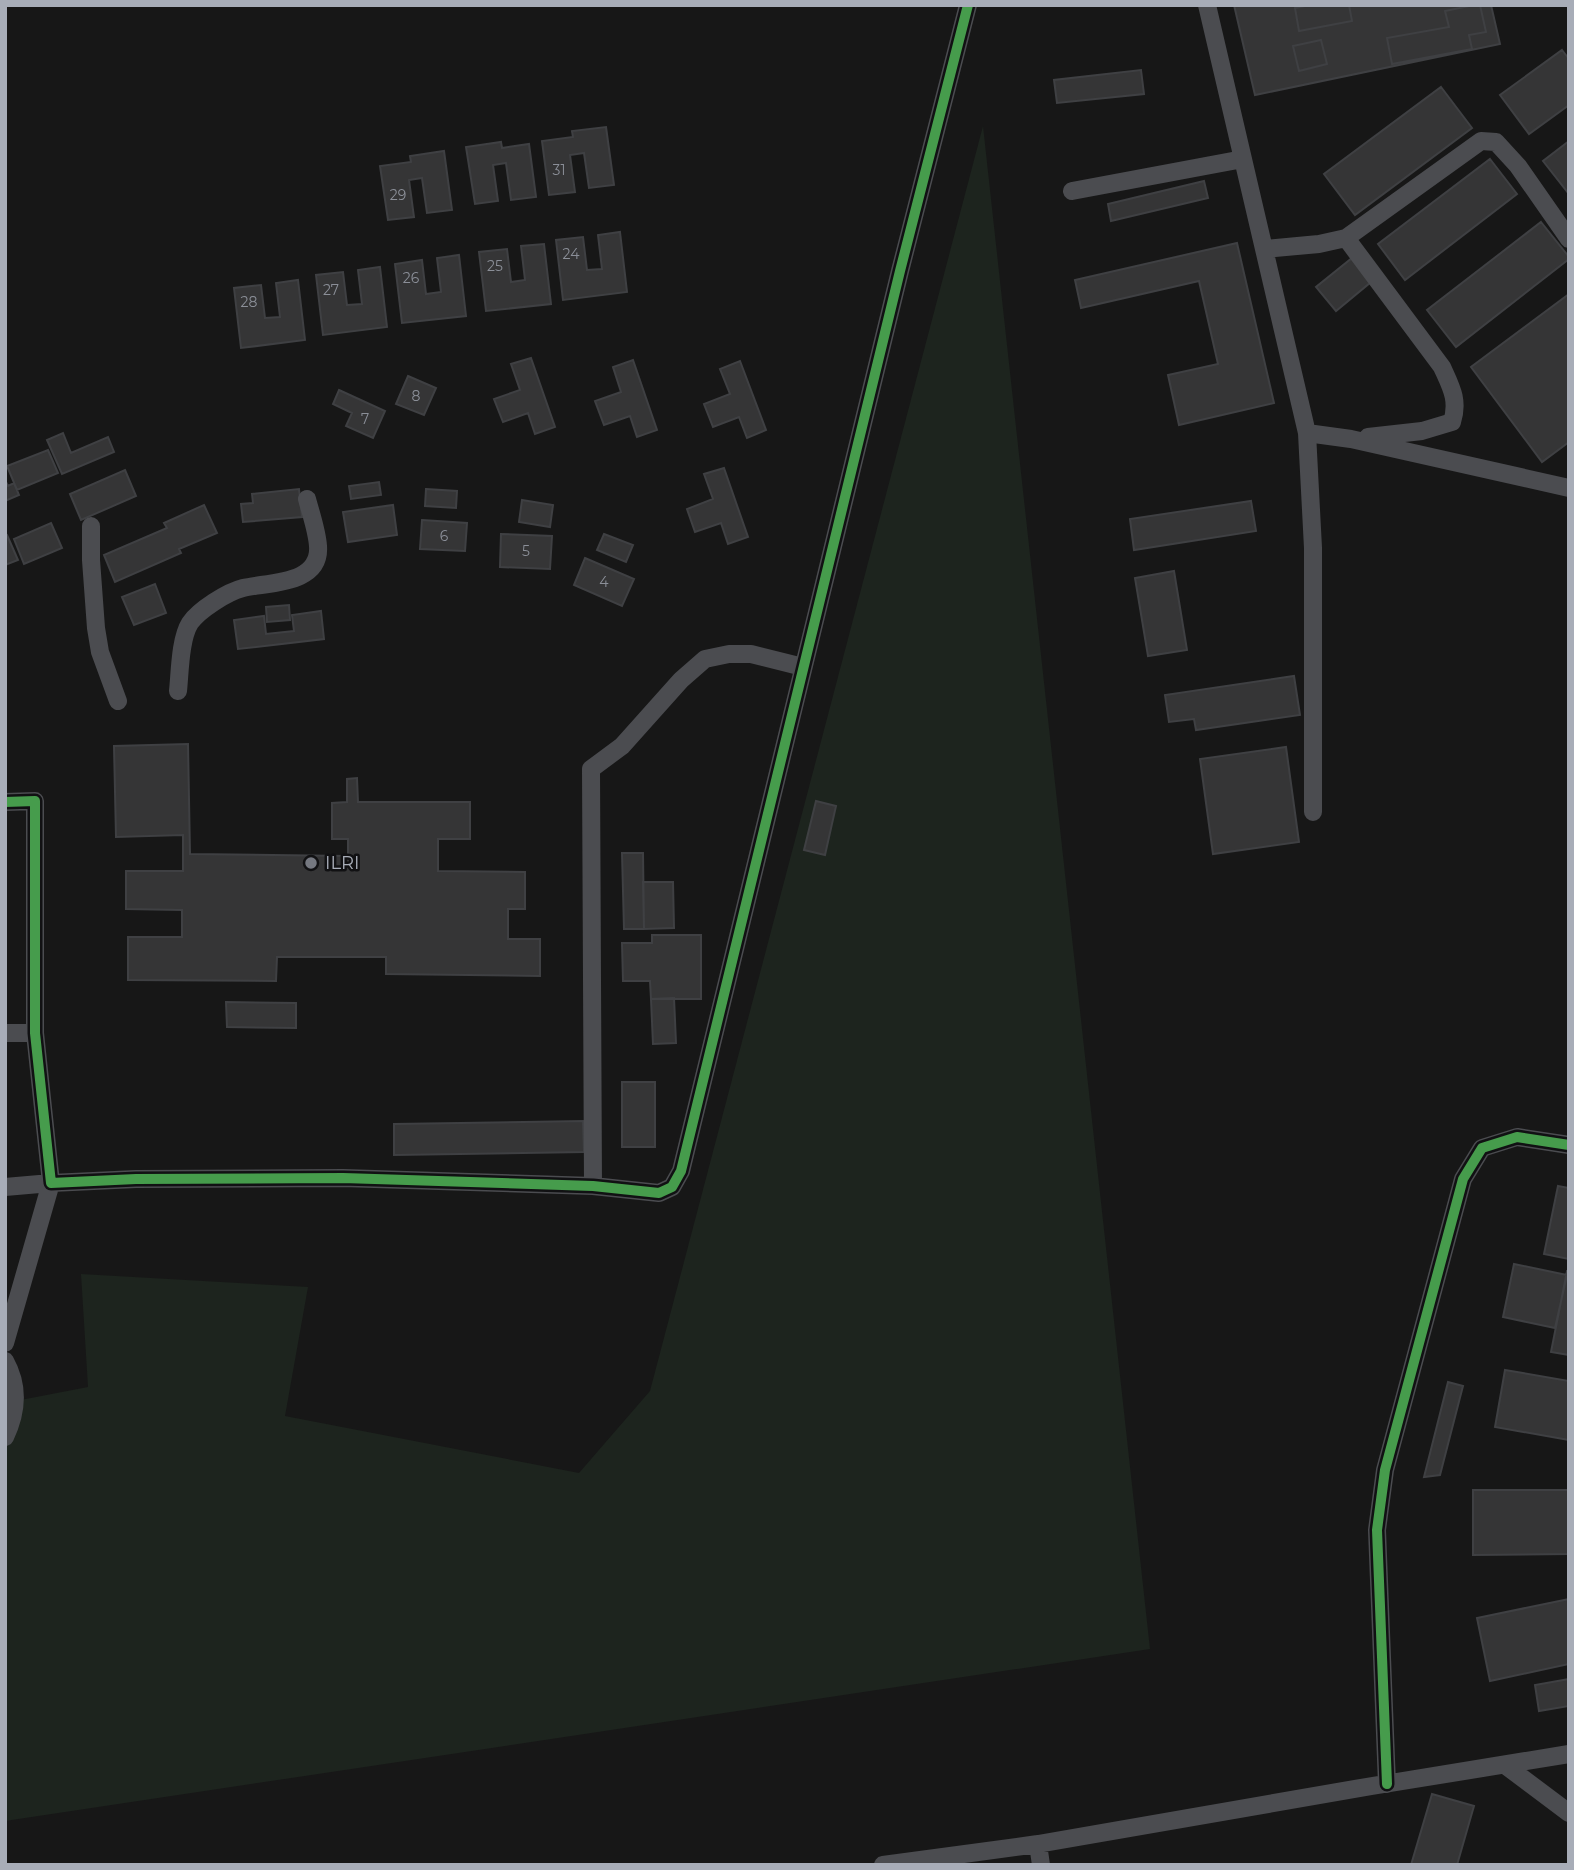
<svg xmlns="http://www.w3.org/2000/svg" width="1574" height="1870" viewBox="0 0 1574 1870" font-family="Montserrat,sans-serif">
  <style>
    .green { fill: #1d241e }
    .building { fill: #353536; stroke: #3f4043; stroke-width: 2 }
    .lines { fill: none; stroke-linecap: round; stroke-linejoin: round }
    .street { stroke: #4b4c50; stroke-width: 18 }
    .cycleway-casing { stroke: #111113; stroke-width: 15 }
    .cycleway { stroke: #469c4c; stroke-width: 10 }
    .poi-dot { fill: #757880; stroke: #111113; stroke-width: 2.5 }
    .labels { text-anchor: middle; stroke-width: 5; stroke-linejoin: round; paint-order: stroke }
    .number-label { font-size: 14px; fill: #8b8f98 }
    .poi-label { font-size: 18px; fill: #a8adb8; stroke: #111113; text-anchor: start }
  </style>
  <rect width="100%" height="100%" fill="#171717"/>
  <!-- green -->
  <path class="green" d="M983 126 1150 1649 5 1821V1403L88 1387 81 1274 308 1287 285 1416 579 1473 650 1391Z"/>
  <!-- building -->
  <path class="building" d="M1234 5H1491L1500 44 1255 95Z
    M1310 5H1349L1352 21 1299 31 1295 8Z
    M1474 5H1480L1486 32 1469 35 1472 49 1392 64 1387 38 1449 27 1445 11Z
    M1321 40 1327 64 1299 71 1293 46Z
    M1562 50 1569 59V105L1529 134 1500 95Z
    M1141 70 1144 94 1057 103 1054 80Z
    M1441 87 1472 128 1355 215 1324 174Z
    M606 127 614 185 589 188 584 153 570 155 575 192 549 195 542 141 573 137 572 131Z
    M1569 141V194L1543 161Z
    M501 142 502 148 529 144 536 197 511 200 506 163 493 165 498 201 475 204 466 147Z
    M444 151 452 210 427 213 422 178 409 180 414 217 388 220 380 166 411 162 410 156Z
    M1490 159 1517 194 1405 280 1378 244Z
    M1204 181 1208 198 1111 221 1108 204Z
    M1541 222 1569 257V259L1456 347 1427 310Z
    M620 232 627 292 563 300 556 240 583 237 587 270 602 269 598 235Z
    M1237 243 1274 403 1179 425 1168 375 1218 364 1199 281 1081 308 1075 280Z
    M544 244 551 304 486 311 479 252 507 249 511 282 525 280 521 246Z
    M459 255 466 316 402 323 395 264 422 260 426 294 441 292 437 258Z
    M1352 258 1371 282 1336 311 1316 287Z
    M380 267 387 327 323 335 316 275 343 272 347 305 362 304 358 270Z
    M298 280 305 340 241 348 234 288 261 285 265 318 280 317 276 283Z
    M1569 294V442L1542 462 1471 367Z
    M531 358 555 427 535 434 528 413 503 422 494 399 520 390 511 364Z
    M633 360 657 430 637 437 630 416 604 425 595 401 621 392 613 367Z
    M740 361 766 430 747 438 739 417 713 427 704 404 730 394 720 369Z
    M408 376 436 388 424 415 396 404Z
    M339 390 385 411 373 438 346 426 352 413 333 404Z
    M63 433 71 453 108 437 114 452 62 474 47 440Z
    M48 450 58 473 17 490 7 466Z
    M724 468 748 537 728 544 721 523 695 532 687 509 713 499 704 474Z
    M125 470 136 496 81 520 70 494Z
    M5 480 8 486 14 483 19 495 5 501Z
    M379 482 381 495 351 499 349 486Z
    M299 489 302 517 243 522 241 504 253 503 252 494Z
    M426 489 457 491 456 508 425 506Z
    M522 500 553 505 550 527 519 522Z
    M1251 501 1256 531 1134 550 1130 519Z
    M204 505 217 533 179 549 181 553 115 582 104 555 167 528 164 523Z
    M393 505 397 535 348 542 343 512Z
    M422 520 467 523 465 551 420 549Z
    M51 523 62 548 24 564 14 539Z
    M501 534 552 536 550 569 500 567Z
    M604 534 633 545 626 562 597 550Z
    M7 535 18 560 5 565V536Z
    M585 558 634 579 622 606 574 585Z
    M1174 571 1187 650 1148 656 1135 578Z
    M155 584 166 613 134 625 122 597Z
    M289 605 290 620 267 622 266 607Z
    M321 611 324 639 238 649 234 620 264 616 266 634 294 631 292 615Z
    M1294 676 1300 715 1196 730 1194 719 1169 722 1165 695Z
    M188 744 190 854 348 856V839H332V803L347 802V779L357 778 358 802H470V839H438V871L525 872V909H508V939H540V976L386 974V957H277L276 981 128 980V937H182V910L126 909V871H183V835L116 837 114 746Z
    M1286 747 1299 842 1213 854 1200 759Z
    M816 801 836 806 825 855 804 850Z
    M622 853H643L644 929H624Z
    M643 882H673L674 928 644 929Z
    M652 935H701V999H651L650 981H623L622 943H652Z
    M674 998 676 1043 653 1044 651 999Z
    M226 1002 296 1003V1028L227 1027Z
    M622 1082H655V1147H622Z
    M583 1121 584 1152 394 1155V1124Z
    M1558 1186 1569 1188V1259L1544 1254Z
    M1514 1264 1567 1275 1555 1328 1503 1317Z
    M1567 1271H1569V1355L1551 1352Z
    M1505 1370 1569 1381V1440L1495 1427Z
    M1448 1382 1463 1386 1440 1475 1424 1477Z
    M1473 1490H1569V1554L1473 1555Z
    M1569 1599V1664L1490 1681 1477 1618Z
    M1569 1679V1706L1539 1711 1535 1685Z
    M1432 1794 1474 1806 1457 1865H1411Z"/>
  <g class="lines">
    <!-- street -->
    <path class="street" d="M1207 5 1307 433 1351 439 1569 488
      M1072 191 1243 159
      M1346 238 1442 367C1451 387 1459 400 1452 422L1422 431 1368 437
      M1264 249 1319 244 1346 238 1481 141 1496 142 1518 166 1569 239
      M1307 433 1313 548V812
      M91 526V560L96 628 100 652 118 701
      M178 691C180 672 180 639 190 623 199 610 227 592 243 588 268 582 321 585 318 546 317 531 311 514 307 499
      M5 802 35 801V1033L51 1183 136 1179 343 1178 593 1186 659 1193 672 1187 681 1171 900 271 968 5
      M5 1033H35
      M593 1186 591 769 622 746 681 680 705 659 729 654H751L803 667
      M5 1187 51 1183 5 1343
      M5 1361C19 1386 17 1412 5 1437
      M1505 1765 1569 1813
      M1387 1784 1377 1530 1385 1470 1463 1179 1482 1148 1517 1137 1569 1145
      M1038 1844 1041 1865
      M883 1865 1038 1844 1372 1786 1569 1754"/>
    <defs>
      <path id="cycleway" d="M5 802 35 801V1033L51 1183 136 1179 343 1178 593 1186 659 1193 672 1187 681 1171 900 271 968 5
        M1387 1784 1377 1530 1385 1470 1463 1179 1482 1148 1517 1137 1569 1145"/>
    </defs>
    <!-- cycleway casing -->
    <use href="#cycleway" class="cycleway-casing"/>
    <!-- cycleway -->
    <use href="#cycleway" class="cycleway"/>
  </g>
  <!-- markers -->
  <circle class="poi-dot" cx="311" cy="863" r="7"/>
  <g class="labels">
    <!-- number labels -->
    <g class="number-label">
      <text x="559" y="175">31</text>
      <text x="398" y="200">29</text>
      <text x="571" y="259">24</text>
      <text x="495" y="271">25</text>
      <text x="411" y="283">26</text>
      <text x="331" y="295">27</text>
      <text x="249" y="307">28</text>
      <text x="416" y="401">8</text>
      <text x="365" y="424">7</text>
      <text x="444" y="541">6</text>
      <text x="526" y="556">5</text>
      <text x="604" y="587">4</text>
    </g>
    <!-- poi labels -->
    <g class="poi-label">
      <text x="325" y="869">ILRI</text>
    </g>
  </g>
  <!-- border -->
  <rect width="1574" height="1870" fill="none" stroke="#a8adb8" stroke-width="14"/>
</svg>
